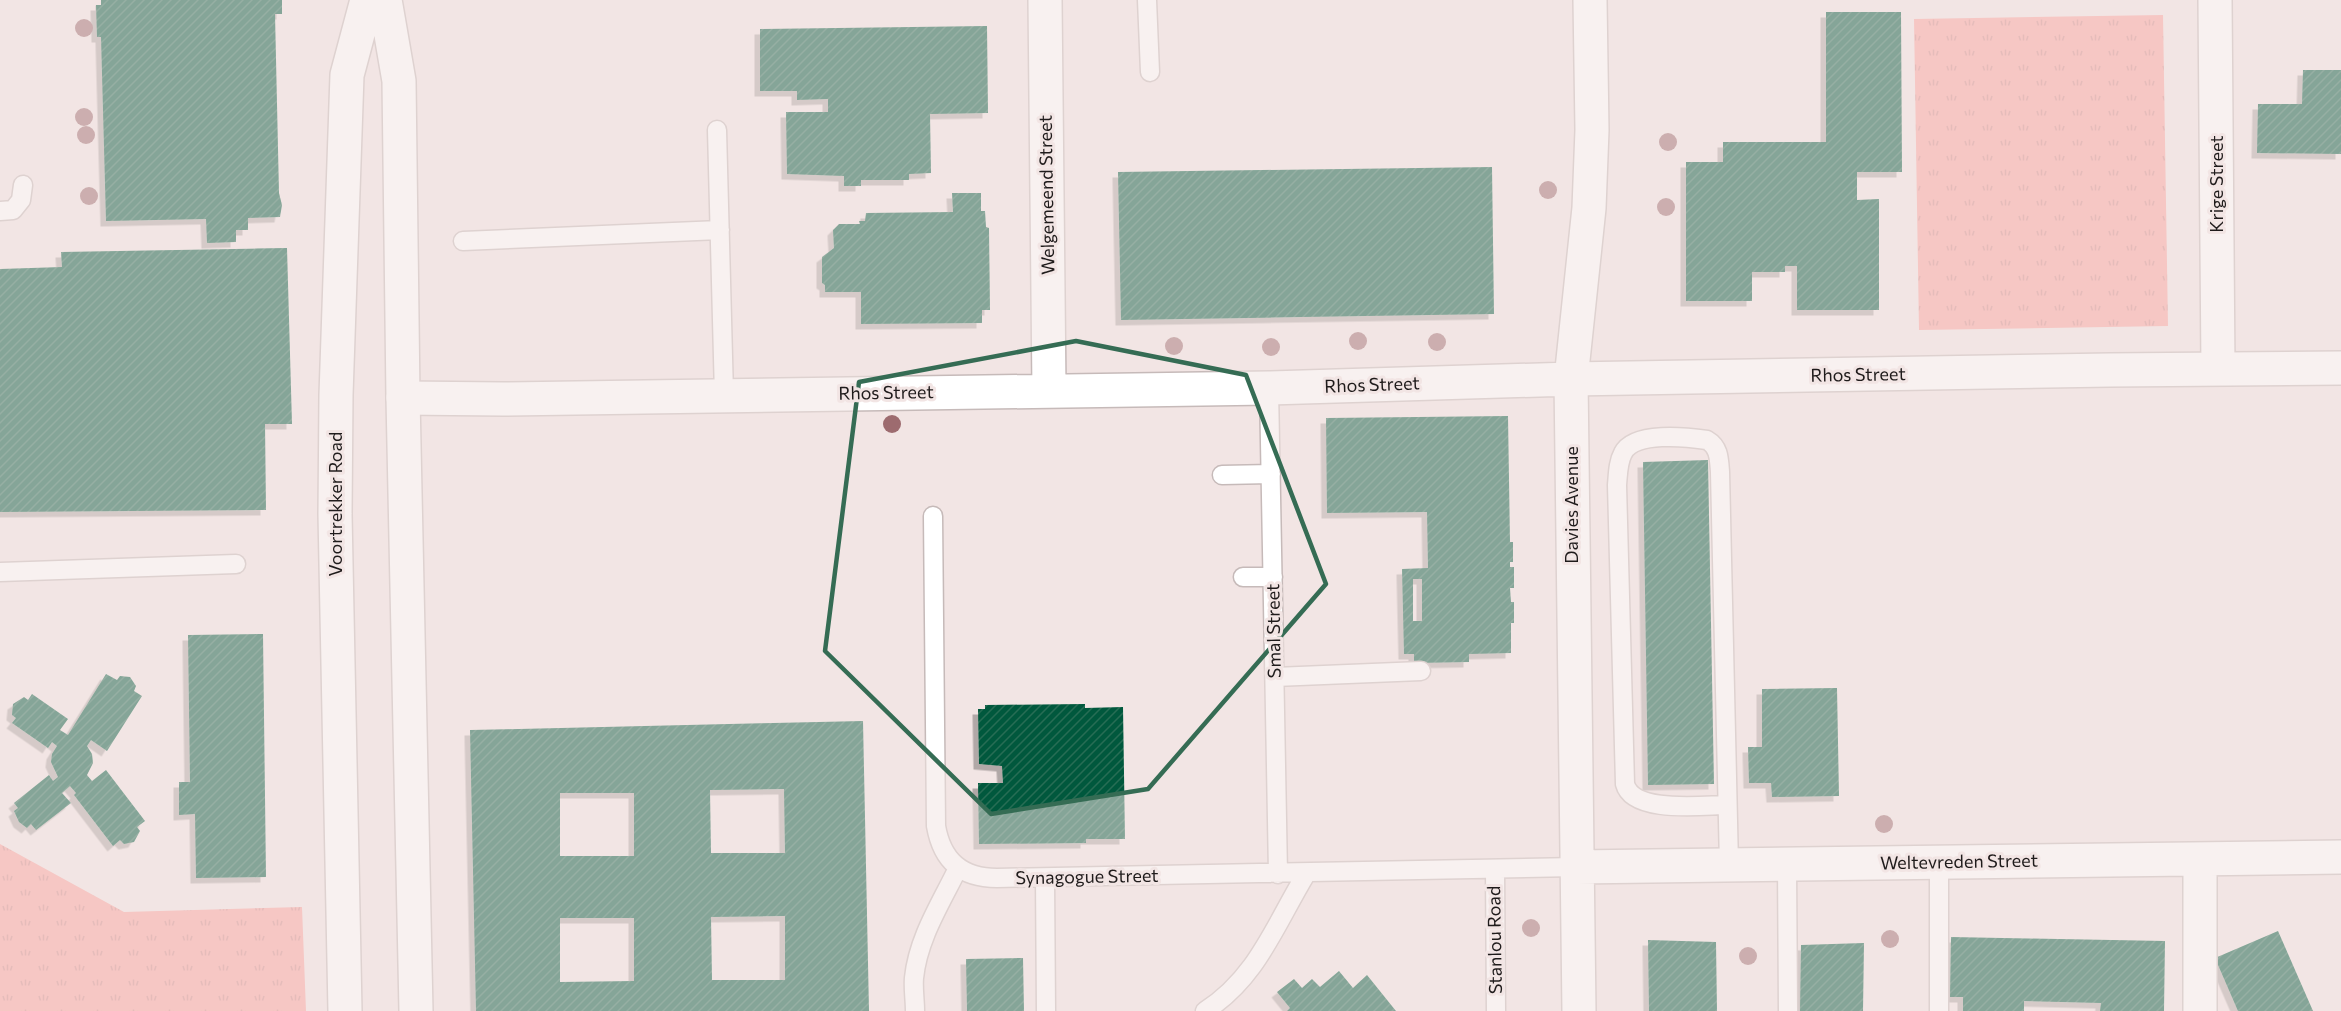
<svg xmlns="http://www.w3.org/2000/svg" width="2341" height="1011" viewBox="0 0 2341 1011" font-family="Commissioner,sans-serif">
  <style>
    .grass { fill: url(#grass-tufts) }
    .building { fill: url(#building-hatch); fill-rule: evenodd; filter: url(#shadow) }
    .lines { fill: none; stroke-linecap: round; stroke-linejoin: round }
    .service-casing { stroke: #c6bab9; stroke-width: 21 }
    .minor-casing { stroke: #c6bab9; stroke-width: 36 }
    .primary-casing { stroke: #c6bab9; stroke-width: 36 }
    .service { stroke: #fff; stroke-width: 18 }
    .minor { stroke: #fff; stroke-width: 33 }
    .primary { stroke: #fff; stroke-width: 33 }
    .tree { fill: #9d6b6f }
    .marked { fill: none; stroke: #356c54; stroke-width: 4.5; stroke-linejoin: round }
    .labels { text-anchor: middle; stroke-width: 6; stroke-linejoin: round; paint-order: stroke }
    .street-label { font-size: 18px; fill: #1f1b1b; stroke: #f2e5e4 }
  </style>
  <defs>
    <pattern id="grass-tufts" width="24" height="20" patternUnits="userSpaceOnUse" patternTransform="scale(1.5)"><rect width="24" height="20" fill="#faa29e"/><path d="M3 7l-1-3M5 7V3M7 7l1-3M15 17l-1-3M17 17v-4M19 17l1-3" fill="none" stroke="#d68b88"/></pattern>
    <pattern id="building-hatch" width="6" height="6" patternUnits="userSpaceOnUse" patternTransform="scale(1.5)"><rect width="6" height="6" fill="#03593c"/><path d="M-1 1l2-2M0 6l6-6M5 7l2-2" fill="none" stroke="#286d55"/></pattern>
    <filter id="shadow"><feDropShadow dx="-5.5" dy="5.5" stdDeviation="0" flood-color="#0004"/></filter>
  </defs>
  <rect width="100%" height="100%" fill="#f2e5e4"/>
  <!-- grass -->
  <path class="grass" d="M2163 15 2168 326 1919 330 1914 19Z
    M0 844 124 912 302 907 306 1011H0Z"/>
  <!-- building -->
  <path class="building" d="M101 0H282V14H275L279 193 282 205 280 217 248 218V230H236V242L207 243 206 219 106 221 101 37H97L96 5H101Z
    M1826 12H1901L1902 172H1857V200L1879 199V310H1797V266H1785V272H1752V301H1686V162H1723V142H1826Z
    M987 26 988 113 930 114 931 173 909 174V180H861V186H844V176L787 174 786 112H828V99L797 100V91H760V29Z
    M2303 70H2341V154L2257 153 2258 104H2302Z
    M1492 167 1494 314 1121 320 1118 172Z
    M952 193H981V211H985L986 227 989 228 990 310H982V323L861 324V292H825V285L822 283V257L834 248 833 230 839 224H860L859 221H865L866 213 953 212Z
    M287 248 292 424H265L266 510 0 512V269L62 267 61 252Z
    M1508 416 1510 542H1513V562H1510V567H1514V588H1510L1511 602H1514V623H1511V653L1469 654V662L1414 663V654H1404L1402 569 1428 568 1427 512 1327 513 1326 418ZM1413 579H1422V621H1413Z
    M1708 460 1714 784 1648 785 1643 462Z
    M263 634 266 877 196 878 195 814 179 815V782H190L188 635Z
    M106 674 117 680 120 676 130 677 136 686 134 691 142 696 107 751 91 740 87 746 92 754 93 763 87 775 92 781 106 770 145 821 137 827 140 831 134 842 124 844 120 840 113 846 74 795 76 793 70 786 62 793 71 803 36 830 31 824 27 828 19 822 14 811 18 808 14 803 49 775 53 781 58 777 51 762 52 754 57 746 52 742 48 748 12 723 16 718 12 715 13 704 24 697 28 700 32 694 68 719 60 730 68 735Z
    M1837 688 1839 796 1772 797 1771 783H1749L1748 747H1762V689Z
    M1085 704V708L1123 707 1125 839H1086V843L979 844 978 783H1003L1002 766 979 764 978 709H985V705Z
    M863 721 869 1011H476L470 730ZM784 789 785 853H711L710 790ZM560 793H634V856H560ZM785 916V980H712L711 917ZM560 918H634V981L560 982Z
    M2278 931 2313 1011H2238L2215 958Z
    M1951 937 2165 941 2164 1011H2100L2101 1003 2024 1001V1011H1963V997H1950Z
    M1648 940 1716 942 1717 1011H1649Z
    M1864 943 1863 1011H1800L1801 945Z
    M1023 958 1024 1011H967L966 959Z
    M1339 971 1353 988 1367 975 1396 1011H1287L1290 1008 1277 992 1294 979 1302 988 1312 979 1320 987Z"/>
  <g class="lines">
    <defs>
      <path id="service" d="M1147 0 1150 72
        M717 130 724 395
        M0 211 13 210 21 200 23 185
        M463 241 720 230
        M1269 388 1278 874
        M1222 475 1271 474
        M933 516 936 826C942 860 961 878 997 878L1577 867
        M0 572 236 564
        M1243 577H1273
        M1275 677 1421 671
        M1727 805C1703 805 1633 814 1625 784L1617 485C1618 474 1618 462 1623 453 1634 431 1687 437 1707 440 1719 447 1719 458 1720 472L1729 865
        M1939 862V1011
        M1787 864 1788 1011
        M1495 869 1496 1011
        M1045 878 1046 1011
        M915 1011C915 1000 913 988 914 978 918 938 941 903 958 868
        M1205 1011C1257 978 1275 925 1306 874"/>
      <path id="minor" d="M1045 0 1049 390
        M2215 0 2218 369
        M403 398 503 399 1269 388 1571 379 2110 370 2341 368
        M1577 867 2341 857
        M1579 1011 1571 379 1589 208 1592 130 1590 0
        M2200 1011V859"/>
      <path id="primary" d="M385 0 399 81 403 398 416 1011
        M345 1011 335 514 336 395 347 75 367 0"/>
    </defs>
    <!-- service casing -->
    <use href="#service" class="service-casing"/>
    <!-- minor casing -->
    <use href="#minor" class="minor-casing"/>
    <!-- primary casing -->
    <use href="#primary" class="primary-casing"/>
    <!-- service -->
    <use href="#service" class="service"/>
    <!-- minor -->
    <use href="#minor" class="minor"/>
    <!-- primary -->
    <use href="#primary" class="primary"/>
  </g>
  <!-- trees -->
  <g class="tree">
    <circle cx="84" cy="28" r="9"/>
    <circle cx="84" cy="117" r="9"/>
    <circle cx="86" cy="135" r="9"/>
    <circle cx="1668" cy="142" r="9"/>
    <circle cx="1548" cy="190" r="9"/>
    <circle cx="89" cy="196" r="9"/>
    <circle cx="1666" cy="207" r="9"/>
    <circle cx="1358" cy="341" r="9"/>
    <circle cx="1437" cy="342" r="9"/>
    <circle cx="1174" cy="346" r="9"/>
    <circle cx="1271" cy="347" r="9"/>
    <circle cx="892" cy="424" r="9"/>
    <circle cx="1884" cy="824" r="9"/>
    <circle cx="1531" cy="928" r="9"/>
    <circle cx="1890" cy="939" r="9"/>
    <circle cx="1748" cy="956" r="9"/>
  </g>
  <!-- marked area -->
  <path d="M0 0H2341V1011H0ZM1076 341 1246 375 1326 584 1148 789 991 814 825 651 859 382Z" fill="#f2e5e4" fill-opacity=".55" fill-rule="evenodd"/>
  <path class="marked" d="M1076 341 1246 375 1326 584 1148 789 991 814 825 651 859 382Z"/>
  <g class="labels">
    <!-- street labels -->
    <g class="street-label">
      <text transform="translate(2217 184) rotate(-90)" y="6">Krige Street</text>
      <text transform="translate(1047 195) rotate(-91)" y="6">Welgemeend Street</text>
      <text transform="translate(1858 375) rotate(-1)" y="6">Rhos Street</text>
      <text transform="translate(1372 385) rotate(-2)" y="6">Rhos Street</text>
      <text transform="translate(886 393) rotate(-1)" y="6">Rhos Street</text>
      <text transform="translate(336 504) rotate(-90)" y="6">Voortrekker Road</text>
      <text transform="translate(1572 505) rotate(-90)" y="6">Davies Avenue</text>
      <text transform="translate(1274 631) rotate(-91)" y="6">Smal Street</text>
      <text transform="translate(1959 862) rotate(-1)" y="6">Weltevreden Street</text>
      <text transform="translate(1087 877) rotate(-1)" y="6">Synagogue Street</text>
      <text transform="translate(1495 940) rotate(-91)" y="6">Stanlou Road</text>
    </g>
  </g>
</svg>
